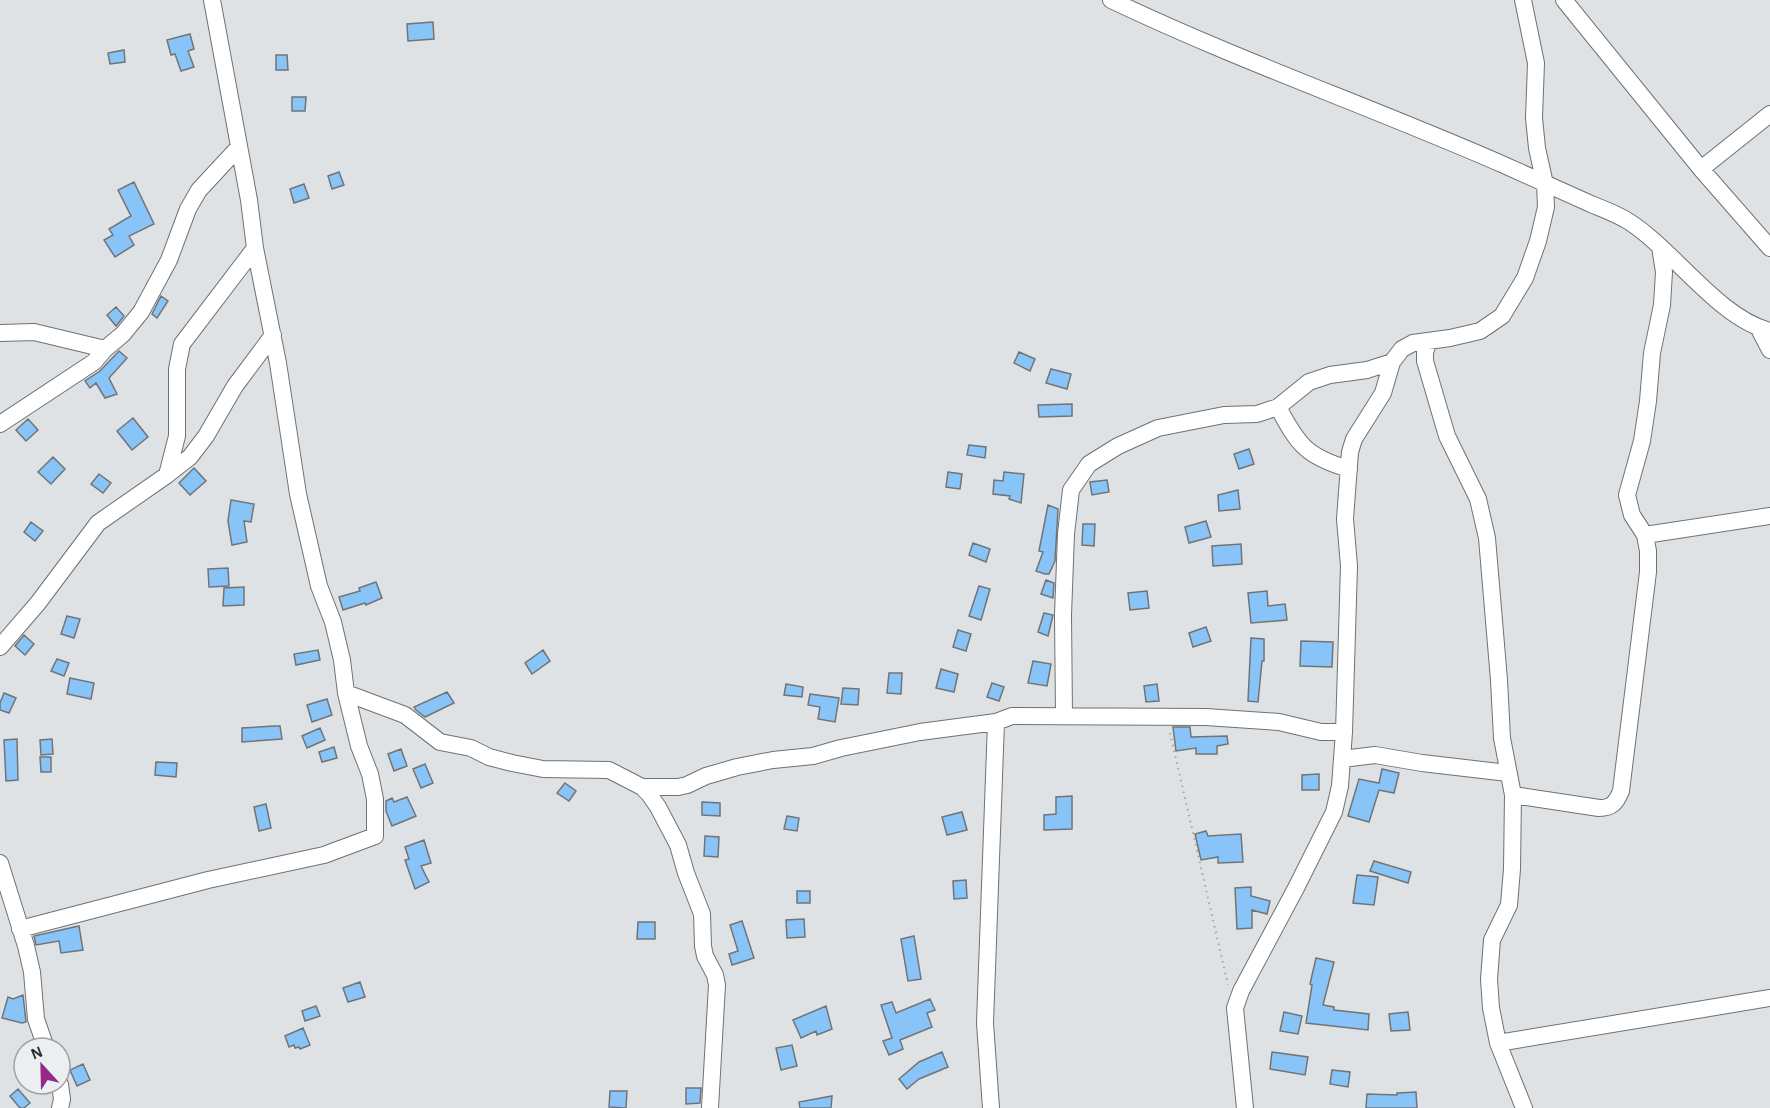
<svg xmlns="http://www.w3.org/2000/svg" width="1770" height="1108" viewBox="0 0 1770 1108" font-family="'Alegreya Sans',sans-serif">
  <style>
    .building { fill: #89c4f9; stroke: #717476; stroke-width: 1.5 }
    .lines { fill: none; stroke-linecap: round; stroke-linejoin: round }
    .minor-casing { stroke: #6f7173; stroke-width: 18 }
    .path { stroke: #a2a4a6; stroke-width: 2; stroke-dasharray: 1.5 4.5; stroke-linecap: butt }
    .minor { stroke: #fff; stroke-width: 16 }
  </style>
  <rect width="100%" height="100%" fill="#dfe2e5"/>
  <!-- building -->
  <path class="building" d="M433 22 434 39 408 41 407 24Z
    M190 34 194 49 188 51 194 67 181 71 175 54 171 55 167 40Z
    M124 50 125 62 110 64 108 53Z
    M276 55H287L288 70H276Z
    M292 97H306L305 111H292Z
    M339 172 344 185 332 189 328 176Z
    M134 182 154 224 129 236 134 245 115 257 104 240 113 235 109 229 131 216 118 190Z
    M304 184 309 198 294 203 290 189Z
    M161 296 168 301 157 318 152 314Z
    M116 307 124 316 116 326 107 315Z
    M119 351 127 358 109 378 117 394 105 398 96 383 90 388 85 381 100 371Z
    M1019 352 1035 359 1030 371 1014 363Z
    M1051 369 1071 374 1067 389 1046 383Z
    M1072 404V416L1039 417 1038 405Z
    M133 418 148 437 132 450 117 431Z
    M28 419 38 430 26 441 16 430Z
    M969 445 986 447 985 458 967 455Z
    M1249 449 1254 464 1239 469 1234 454Z
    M53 457 65 469 51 484 38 472Z
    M194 468 206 481 190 495 179 483Z
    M948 472 962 474 960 489 946 487Z
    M1004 472 1024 474 1021 503 1009 499 1010 496 993 494 994 480 1003 481Z
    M99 474 111 483 103 493 91 484Z
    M1107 480 1109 492 1092 495 1090 482Z
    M1238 490 1240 509 1219 511 1218 495Z
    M231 500 254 504 251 522 244 521 247 542 232 545 228 521Z
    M1048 505 1058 509 1055 561 1049 574H1045L1036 571 1043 552 1039 551Z
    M1206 521 1211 537 1189 543 1185 527Z
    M31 522 43 531 35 541 24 532Z
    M1083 524H1095L1094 546 1082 545Z
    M973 543 990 549 986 562 969 555Z
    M1241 544 1242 564 1213 566 1212 546Z
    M228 568 229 586 209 587 208 569Z
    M1046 580 1054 583 1053 598 1041 594Z
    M376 582 382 598 366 605 365 603 343 610 339 597 360 591 359 588Z
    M979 586 990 589 981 620 969 616Z
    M244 587V605L223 606 224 588Z
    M1147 591 1149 608 1130 610 1128 593Z
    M1267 591 1268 606 1285 604 1287 620 1251 623 1248 593Z
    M1044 613 1053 615 1048 636 1038 632Z
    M67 616 80 619 74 638 61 634Z
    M1206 627 1211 641 1193 647 1189 633Z
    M958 630 971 634 966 651 953 647Z
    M24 635 34 644 25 655 15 646Z
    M1251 638 1264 639V661H1262L1258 702 1248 701Z
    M1301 641 1333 642 1332 667 1300 666Z
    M318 650 320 660 296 665 294 654Z
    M543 650 550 661 532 674 525 663Z
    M57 659 69 663 64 676 51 671Z
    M1033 661 1051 664 1047 686 1028 683Z
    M941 669 958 674 954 692 936 688Z
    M889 673H902L901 694 887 693Z
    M70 678 94 683 91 699 67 694Z
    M992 683 1004 687 999 701 987 697Z
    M786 684 803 687 802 697 784 695Z
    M1157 684 1159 701 1146 702 1144 686Z
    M843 688 859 689 858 705 841 704Z
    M447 692 454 703 425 717 416 710 414 707Z
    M4 693 16 698 9 713 0 710V703Z
    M810 694 839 698 835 722 818 719 820 707 808 705Z
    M327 699 332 715 312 722 307 705Z
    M275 726H280L282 739 242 742V728Z
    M1173 727H1190L1191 737 1227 736 1228 744 1217 746V754H1196V748L1176 751Z
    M320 728 325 740 307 748 302 736Z
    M17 739 18 780 6 781 4 740Z
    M52 739 53 754 41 755 40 740Z
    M334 747 337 758 322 762 319 752Z
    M401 749 407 766 394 771 388 754Z
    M40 757H51V772H41Z
    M156 762 177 763 176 777 155 775Z
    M425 764 433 783 421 788 413 769Z
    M1382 769 1399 773 1394 793 1379 790 1369 822 1348 816 1359 779 1379 783Z
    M1319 774V790H1302V775Z
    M565 783 576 791 569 801 557 793Z
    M1072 796V829L1044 830V815L1056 814V797Z
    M407 797 416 816 392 826 386 811V801L392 798 394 802Z
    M702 802 720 803V816L702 815Z
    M266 804 271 828 259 831 254 807Z
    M962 812 967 830 947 835 942 817Z
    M787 816 799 818 797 831 784 829Z
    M1206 831 1208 836 1241 834 1243 862 1218 863V857L1201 860 1195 834Z
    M705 836 719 837 718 857 704 856Z
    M424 840 431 863 421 866 429 882 415 889 405 860 409 859 405 847Z
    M1374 861 1411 872 1408 883 1370 871Z
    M1357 875 1378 877 1374 905 1353 903Z
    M966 880 967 898 954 899 953 881Z
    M1251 887V896L1270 901 1267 914 1252 910V928L1237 929 1235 888Z
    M797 891H810V903H797Z
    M804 919 805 937 787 938 786 920Z
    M742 921 754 958 732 965 729 954 738 951 730 925Z
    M638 922H655V939H637Z
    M79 926 83 950 61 953 59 941 36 945 34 936Z
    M914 936 921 979 908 981 901 939Z
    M1316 958 1334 962 1323 1005 1334 1007V1010L1369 1014 1368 1030 1306 1023 1312 985 1310 984Z
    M360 982 365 997 348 1002 343 988Z
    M23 995 26 1022 22 1023 2 1018 8 997 13 999Z
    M930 999 935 1010 927 1013 932 1027 900 1040 903 1049 889 1055 883 1041 892 1038 881 1005 892 1002 896 1013Z
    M316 1006 320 1016 305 1021 302 1011Z
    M826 1006 832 1029 817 1035 816 1031 801 1038 793 1020Z
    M1284 1012 1302 1016 1298 1034 1280 1031Z
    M1408 1012 1410 1030 1391 1031 1389 1014Z
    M303 1028 310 1045 300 1049 299 1047 295 1048 294 1045 289 1047 285 1036Z
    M792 1045 797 1066 781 1070 776 1048Z
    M942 1052 948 1067 919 1079 907 1089 899 1079 919 1062Z
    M1272 1052 1308 1057 1305 1075 1270 1069Z
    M83 1064 90 1080 77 1086 70 1070Z
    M1332 1070 1350 1072 1348 1087 1330 1084Z
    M686 1088H701L700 1103 686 1104Z
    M18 1089 30 1103 24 1108H20L10 1096Z
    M610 1091H627L626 1108 609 1107Z
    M1416 1092 1417 1108H1366L1367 1094 1397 1095V1093Z
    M832 1096 831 1108H800L799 1102Z"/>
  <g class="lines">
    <defs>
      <path id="minor" d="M1111 0C1239 61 1374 108 1504 165 1533 178 1562 191 1591 204 1603 209 1617 214 1628 221 1674 250 1718 318 1770 331
        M1564 0 1701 169 1770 248
        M1701 169 1770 114
        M1759 329 1770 350
        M0 333 34 332 105 349
        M1429 341 1425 352V361L1447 436 1478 499 1487 538 1499 680 1502 738 1513 795 1512 869 1509 905 1492 940 1489 979 1491 1008 1498 1043 1524 1108
        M1278 407C1298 445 1307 457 1349 469
        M0 424 94 362 105 349 123 334 141 312 169 260 188 209 199 190 239 147
        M167 475 177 436V369L182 344 255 248
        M1645 535 1770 516
        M0 647 38 603 98 523 167 475 190 457 206 436 235 386 273 335
        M346 693 405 715 440 742 471 748 489 757 512 763 543 769 609 770 642 787 649 794 658 807 678 845 686 873 702 914 703 946 705 956 715 975 717 985 710 1108
        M1064 716 1063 615 1066 534 1071 490 1089 464 1118 446 1158 428 1224 415 1257 414 1278 407 1309 382 1330 375 1367 370 1392 362
        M1342 759 1375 755 1422 763 1508 773
        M642 787H678L687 785 706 776 737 767 773 760 813 756 841 748 920 732 996 722 1012 716 1206 717 1279 722 1321 732H1344
        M1513 795 1599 808C1612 808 1616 803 1621 791L1648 572V551L1645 535 1632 515 1627 495 1642 441 1648 401 1652 353 1662 305 1664 272 1660 247
        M0 863 26 946 32 972 36 1019 46 1048
        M20 929 208 880 324 855 375 836V799L370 774 359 746 346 693 342 660 333 622 319 586 298 494 278 363 255 248 249 200 212 0
        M1498 1043 1770 998
        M60 1084 62 1099 60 1108
        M991 1108 985 1023 996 722
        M1245 1108 1235 1008 1241 991 1296 888 1334 812 1340 786 1344 732 1349 566 1345 519 1350 452 1354 439 1383 393 1392 362 1402 349 1413 343 1450 338 1480 331 1502 316 1525 278 1538 241 1546 207 1545 184 1537 148 1534 118 1536 63 1523 0"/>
    </defs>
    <!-- minor casing -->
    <use href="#minor" class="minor-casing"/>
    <!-- path -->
    <path class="path" d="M1170 733 1228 985"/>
    <!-- minor -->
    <use href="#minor" class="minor"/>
  </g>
  <!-- north arrow -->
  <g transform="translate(42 1066) rotate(338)"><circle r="28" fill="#eceff2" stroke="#9fa1a4" stroke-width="1.5"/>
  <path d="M0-4.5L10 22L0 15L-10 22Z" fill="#952889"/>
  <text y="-9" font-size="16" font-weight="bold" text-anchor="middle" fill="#2c2d2e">N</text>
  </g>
</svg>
